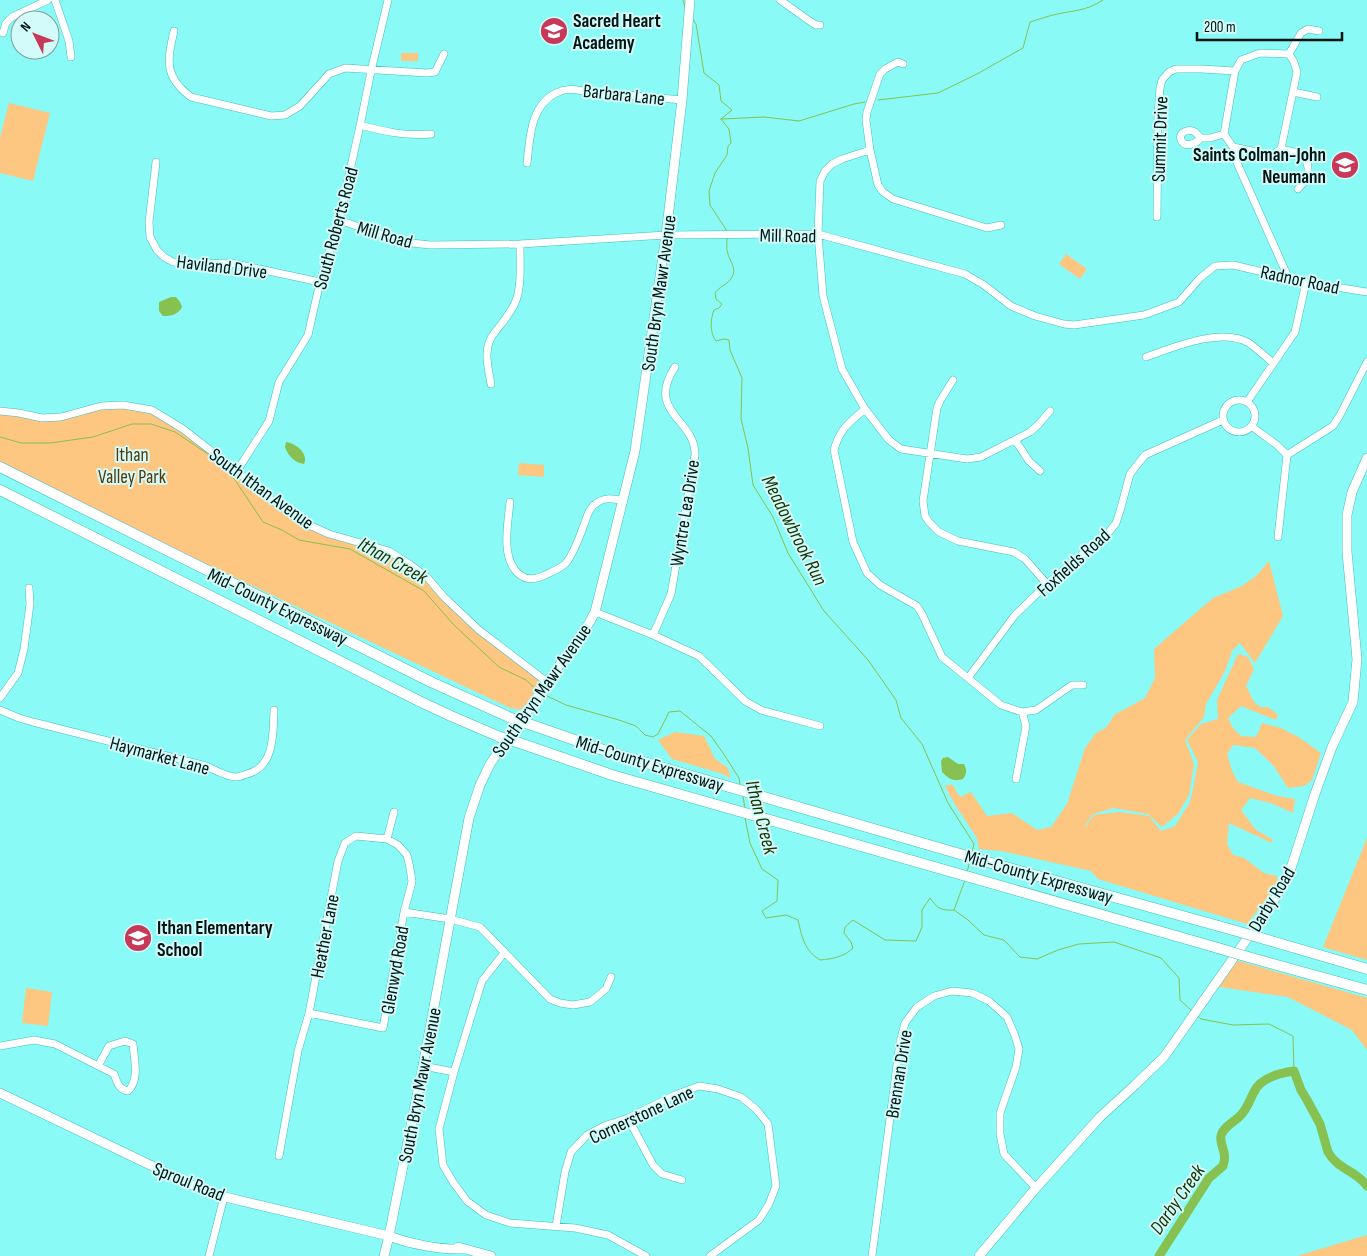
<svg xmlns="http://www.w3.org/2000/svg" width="1367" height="1256" viewBox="0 0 1367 1256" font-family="'Sofia Sans Condensed',sans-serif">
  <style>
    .green { fill: #fdc681 }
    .water { fill: #87c152 }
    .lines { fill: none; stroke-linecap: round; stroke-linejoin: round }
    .stream { stroke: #87c152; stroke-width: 1 }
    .river { stroke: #87c152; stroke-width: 9 }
    .minor-casing { stroke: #48bdb9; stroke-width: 8 }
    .major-casing { stroke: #48bdb9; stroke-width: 10 }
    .highway-casing { stroke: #48bdb9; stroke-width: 11 }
    .minor { stroke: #fff; stroke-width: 7 }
    .major { stroke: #fff; stroke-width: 9 }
    .highway { stroke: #fff; stroke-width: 10 }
    .highway-bridge-casing { stroke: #48bdb9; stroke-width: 11; stroke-linecap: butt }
    .highway-bridge { stroke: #fff; stroke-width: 10 }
    .labels { text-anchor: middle; stroke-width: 4; stroke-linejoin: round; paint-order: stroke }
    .poi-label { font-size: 19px; font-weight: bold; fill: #001413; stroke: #d3fbf9; text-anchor: start }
    .street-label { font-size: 19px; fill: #001413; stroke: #d3fbf9 }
    .park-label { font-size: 19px; fill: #563705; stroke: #d3fbf9 }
    .water-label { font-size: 20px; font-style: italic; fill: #1c3305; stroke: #d3fbf9 }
  </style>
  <rect width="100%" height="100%" fill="#8afaf6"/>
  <!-- green -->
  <path class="green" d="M401 53H418V61H401Z
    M9 103 50 113 33 181 0 173V137Z
    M1066 254 1087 269 1080 279 1059 264Z
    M101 406 152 410 307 524 389 551 412 566 459 613 540 682 528 702 520 710 508 707 0 466V411L42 418Z
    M519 463 544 465V477L518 475Z
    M1269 561 1283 616 1255 663 1240 643 1232 651 1225 671 1206 704 1204 717 1185 740 1194 764 1189 795 1178 814 1162 827 1148 814 1114 808 1093 814 1084 827 1086 826 1094 815 1119 812 1149 816 1161 831 1175 826 1190 802 1193 789 1198 762 1187 740 1201 724 1218 719 1217 700 1238 654 1248 657 1254 669 1246 686 1254 702 1260 707H1268L1278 715 1276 720 1241 706 1228 718 1233 728 1241 736 1256 737 1262 723 1281 728 1300 738 1321 753 1312 780 1304 786 1288 788 1273 765 1255 748 1233 745 1227 754 1232 771 1238 782 1277 796 1295 799 1293 813 1271 803 1250 798 1241 810 1256 830 1272 839V843L1229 823 1227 844 1233 855 1244 858 1264 873 1277 876V885L1247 924 1098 879 1091 871 1001 851 979 849 977 838 954 803 945 786 952 784 960 797 971 792 987 816 1012 813 1037 830 1051 827 1067 804 1085 748 1096 733 1107 727 1114 715 1145 698 1155 678 1154 649 1213 598 1242 586 1256 576Z
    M675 732 704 736 715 759 727 767 731 778 720 773 672 759 658 740Z
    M1367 838V960L1323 947Z
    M1232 959 1367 998V1050L1352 1030 1288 997 1213 986Z
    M26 988 52 992 48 1026 22 1023Z
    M1367 1235V1256H1297Z"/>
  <!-- water -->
  <path class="water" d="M171 297H176L180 302 182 307C178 315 171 316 163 316L159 311V302Z
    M286 442C296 443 309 454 304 464 295 463 288 456 285 447Z
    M948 757 958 764H964C967 770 967 774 963 779 953 782 949 779 942 772L941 761 943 758Z"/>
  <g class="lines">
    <!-- stream -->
    <path class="stream" d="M683 0 685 7
      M692 18 696 24 704 73 719 85 721 101 732 110 721 119
      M878 100 938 93 977 74 1023 48 1030 22C1037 20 1045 17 1053 15 1073 10 1085 12 1103 0
      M721 119 729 129 731 143 728 146 727 155 715 173 709 191 710 205 727 231
      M722 119 764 117 799 121 854 104 865 102
      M727 238C727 243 726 249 728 254 731 264 738 270 730 280 725 286 720 286 715 293L716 299 722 304 719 308 714 310C710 320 710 334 716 341L724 339 729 340 730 350 742 378 741 419 748 448 753 485 773 517 788 553 824 611 868 660 896 700 901 718 922 744 948 803 974 844 972 852
      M0 437 21 443H50L93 437 132 424H151L175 432 217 460 235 480 263 522 282 530 299 540 350 549 424 591 454 625 499 667 526 680 537 690
      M543 694 566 705 619 720 636 726 645 735 653 737 658 734 669 712 680 711 711 736 723 753 739 778 740 785
      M743 796 745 809
      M745 818 750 843 762 869 778 880 777 901 762 911 766 918 786 915 798 920C802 937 804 950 820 960 832 959 844 957 853 948L851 942 844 933 845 927 853 920 885 940 916 941 922 927V910L930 898C937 908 941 911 954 910L968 920 984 935 1004 940 1020 957 1037 959 1058 950 1079 944 1114 942 1161 958 1179 978 1180 1000 1192 1011
      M967 872 970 861
      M954 910 965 880
      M1197 1015 1201 1019 1233 1025 1269 1024 1293 1036 1294 1071"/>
    <!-- river -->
    <path class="river" d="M1159 1256 1209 1178 1223 1166C1228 1152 1219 1145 1221 1136 1223 1127 1234 1122 1240 1116 1248 1108 1249 1101 1254 1092 1260 1078 1280 1073 1294 1071L1301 1090 1307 1100 1320 1124 1328 1152C1337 1169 1357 1171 1367 1186"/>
    <defs>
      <path id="minor" d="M55 0 69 41 71 57
        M780 0 811 22 816 25H820
        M174 31C167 61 164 77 191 97L271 116 285 115 300 106 329 74 345 68 427 73 435 72 444 54
        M3 33 6 23 12 17 48 0
        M1260 53 1289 54 1294 62 1297 72 1281 149 1272 155 1233 147 1224 134 1235 71 1241 60Z
        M1289 54 1301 33 1308 29 1319 31
        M903 64 898 62 885 69 880 74 867 112 866 120 870 150 878 185 883 192 893 199 987 228 1001 225
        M1293 92 1317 97
        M360 125C386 132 404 136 431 134
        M1201 138C1197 143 1185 149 1181 140 1178 131 1190 129 1195 132 1196 133 1200 137 1201 138H1210L1224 134
        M1233 147 1238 165 1288 277
        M1281 149 1302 154C1312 167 1309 177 1298 189
        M870 150 842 159 832 164 825 171 820 181 818 234 823 296 842 369 865 409 889 440 901 449 967 459 981 457 1030 432 1038 425 1050 411
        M156 162 149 222 150 237 157 250 164 257 173 262 193 264 231 263 320 282
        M527 163C530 138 530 106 556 93 566 88 573 89 583 91L682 100
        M1157 217 1158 114 1160 88 1162 80 1169 72 1176 69H1202L1235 71
        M339 220 403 242 430 245 520 244 666 235 818 234 965 274 984 285 1011 306 1035 316 1064 324 1074 325 1144 315 1179 302 1200 278 1215 266 1233 265 1306 282 1367 292
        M1146 357C1174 347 1221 327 1249 343 1257 349 1265 356 1273 363
        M953 380 940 401 937 408 923 501 925 516 929 522 939 532 958 541 1014 552 1025 559 1047 584
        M491 384C488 367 482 347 495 332 502 323 510 314 515 303 522 288 520 261 520 244
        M1223 416a16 16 0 1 1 32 0a16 16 0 1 1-32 0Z
        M1247 402 1295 332 1306 282
        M865 409C849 423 840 428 834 450L853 542 867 573 880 585 917 606 922 614 942 657 1001 705 1022 712 1036 710 1072 685H1083
        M0 411 19 413 42 418 61 417 101 406 123 405 152 410 183 429 237 471 270 499 307 524 329 534 389 551 412 566 427 577 444 597 479 630 547 682
        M1251 426 1277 445 1287 455 1278 537
        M1015 440 1029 461 1040 471
        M1287 455 1333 426 1340 415 1367 362
        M237 471 269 421 279 382 308 335 320 282 339 220 361 121 371 71 388 0
        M510 502C508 523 500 560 520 575 528 581 537 579 545 575 552 572 559 569 565 564 573 556 581 533 585 522 587 516 589 509 594 505 603 497 612 498 623 501
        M595 612 653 635 699 656 745 701 761 710 820 726
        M653 635 671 594 695 455C696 419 645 413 675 367
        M968 678 1015 615 1047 584 1109 532 1116 523 1120 511 1130 474 1145 455 1223 420
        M0 698 18 673 24 649 30 604 29 588
        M0 710 19 718 33 722 206 766C215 770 226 777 236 777 239 777 244 775 247 774 275 767 273 733 274 710
        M1016 779 1026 726 1022 712
        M387 839 394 812
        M404 912 450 919 480 927 550 999 560 1003 573 1005 590 1002 606 989 611 977
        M504 953 482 981 454 1072 439 1129 443 1165 453 1182 467 1201 486 1215 510 1223 575 1228 608 1235 646 1256
        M0 1046 34 1040 55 1044 114 1074C117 1082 119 1090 128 1091 140 1080 134 1059 133 1044L125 1041 109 1046 98 1066
        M423 1066 454 1072
        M628 1118 653 1165 662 1174 682 1180
        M279 1156 298 1051 309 1013 338 861 345 843 356 836 387 839 398 845 407 855 410 868 412 882 404 912 383 1028 309 1013
        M556 1226 565 1172 571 1152 587 1135 604 1126 628 1118 675 1095 699 1086 718 1089 741 1097 756 1109 768 1124 776 1186 769 1204 759 1220 710 1256
        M209 1256 224 1197
        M872 1256 900 1042 905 1023 917 1007 934 996 952 991 972 993 989 1001 1007 1017 1015 1036 1019 1049 1016 1067 1000 1113V1134L1004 1154 1036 1188"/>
      <path id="major" d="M0 1093 194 1186 221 1196 389 1236C410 1244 441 1250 463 1249
        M458 1247 491 1256
        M384 1256 389 1236 423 1066 469 818 480 785 490 764 589 623 595 612 635 451 666 235 682 100 690 0
        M979 1256 1036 1188 1100 1117 1135 1085 1164 1057 1277 896 1290 871 1315 794 1332 747 1353 702 1357 659 1347 552V515L1352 492 1367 458"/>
      <path id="highway" d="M0 467 431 682 511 718
        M0 490 419 701 451 716 500 737
        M526 723 609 752 984 861 1233 930
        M514 741 612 775 1218 948
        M1261 938 1367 969
        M1248 957 1367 990"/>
    </defs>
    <!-- minor casing -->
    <use href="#minor" class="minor-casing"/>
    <!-- major casing -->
    <use href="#major" class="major-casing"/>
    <!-- highway casing -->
    <use href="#highway" class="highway-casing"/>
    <!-- minor -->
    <use href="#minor" class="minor"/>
    <!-- major -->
    <use href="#major" class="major"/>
    <!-- highway -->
    <use href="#highway" class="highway"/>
    <defs>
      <path id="highway-bridge" d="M511 718 526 723
        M500 737 514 741
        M1233 930 1261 938
        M1218 948 1248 957"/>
    </defs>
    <!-- highway-bridge casing -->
    <use href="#highway-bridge" class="highway-bridge-casing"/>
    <!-- highway-bridge -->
    <use href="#highway-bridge" class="highway-bridge"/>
  </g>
  <!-- icons -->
  <defs>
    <symbol id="school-disc" viewBox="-11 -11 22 22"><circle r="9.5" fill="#c83959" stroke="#d3fbf9"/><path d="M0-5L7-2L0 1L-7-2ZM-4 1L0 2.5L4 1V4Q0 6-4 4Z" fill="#fff"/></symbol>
  </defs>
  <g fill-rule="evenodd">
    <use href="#school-disc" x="538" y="15" width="32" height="32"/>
    <use href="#school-disc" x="1329" y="149" width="32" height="32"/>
    <use href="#school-disc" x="122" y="922" width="32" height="32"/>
  </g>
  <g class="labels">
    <!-- poi labels -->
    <g class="poi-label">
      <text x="573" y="27">Sacred Heart<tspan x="573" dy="22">Academy</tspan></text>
      <text x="1326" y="161" text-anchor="end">Saints Colman-John<tspan x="1326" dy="22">Neumann</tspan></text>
      <text x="157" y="934">Ithan Elementary<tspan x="157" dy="22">School</tspan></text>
    </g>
    <!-- street labels -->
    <g class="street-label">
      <text transform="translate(624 94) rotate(6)" y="7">Barbara Lane</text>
      <text transform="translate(1159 139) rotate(-88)" y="7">Summit Drive</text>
      <text transform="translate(335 228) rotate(-75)" y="7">South Roberts Road</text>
      <text transform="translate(385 234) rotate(16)" y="7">Mill Road</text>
      <text transform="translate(788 235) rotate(1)" y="7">Mill Road</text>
      <text transform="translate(222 266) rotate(7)" y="7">Haviland Drive</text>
      <text transform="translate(1300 279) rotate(12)" y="7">Radnor Road</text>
      <text transform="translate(658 293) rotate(-82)" y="7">South Bryn Mawr Avenue</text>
      <text transform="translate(262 488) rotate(36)" y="7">South Ithan Avenue</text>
      <text transform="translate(684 513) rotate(-81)" y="7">Wyntre Lea Drive</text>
      <text transform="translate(1073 562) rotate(-42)" y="7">Foxfields Road</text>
      <text transform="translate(278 606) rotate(26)" y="7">Mid-County Expressway</text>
      <text transform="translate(541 690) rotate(-55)" y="7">South Bryn Mawr Avenue</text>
      <text transform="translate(160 755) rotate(15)" y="7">Haymarket Lane</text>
      <text transform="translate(650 763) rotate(17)" y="7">Mid-County Expressway</text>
      <text transform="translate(1039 876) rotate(16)" y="7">Mid-County Expressway</text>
      <text transform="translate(1271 899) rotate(-59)" y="7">Darby Road</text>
      <text transform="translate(324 936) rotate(-79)" y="7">Heather Lane</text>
      <text transform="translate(394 970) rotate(-80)" y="7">Glenwyd Road</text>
      <text transform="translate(898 1074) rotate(-81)" y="7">Brennan Drive</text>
      <text transform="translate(419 1085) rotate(-79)" y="7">South Bryn Mawr Avenue</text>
      <text transform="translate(641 1114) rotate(-25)" y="7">Cornerstone Lane</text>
      <text transform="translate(189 1181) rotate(22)" y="7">Sproul Road</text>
    </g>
    <!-- park labels -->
    <g class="park-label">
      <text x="132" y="461">Ithan<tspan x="132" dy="22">Valley Park</tspan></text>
    </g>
    <!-- water labels -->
    <g class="water-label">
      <text transform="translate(795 530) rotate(63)" y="7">Meadowbrook Run</text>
      <text transform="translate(393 560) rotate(29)" y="7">Ithan Creek</text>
      <text transform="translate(762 817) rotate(75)" y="7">Ithan Creek</text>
      <text transform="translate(1177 1199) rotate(-55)" y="7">Darby Creek</text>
    </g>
  </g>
  <!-- north arrow -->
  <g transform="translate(35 35) rotate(312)"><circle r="24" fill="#d3fbf9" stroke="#7f9f9d"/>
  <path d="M0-4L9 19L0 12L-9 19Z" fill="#c83959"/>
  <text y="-8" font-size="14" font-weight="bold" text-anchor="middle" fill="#001413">N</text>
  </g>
  <!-- scale -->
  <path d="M1197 32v8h145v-8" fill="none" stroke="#001413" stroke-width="2.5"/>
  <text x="1204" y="32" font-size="15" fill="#001413" stroke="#d3fbf9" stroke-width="4" paint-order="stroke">200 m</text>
</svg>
